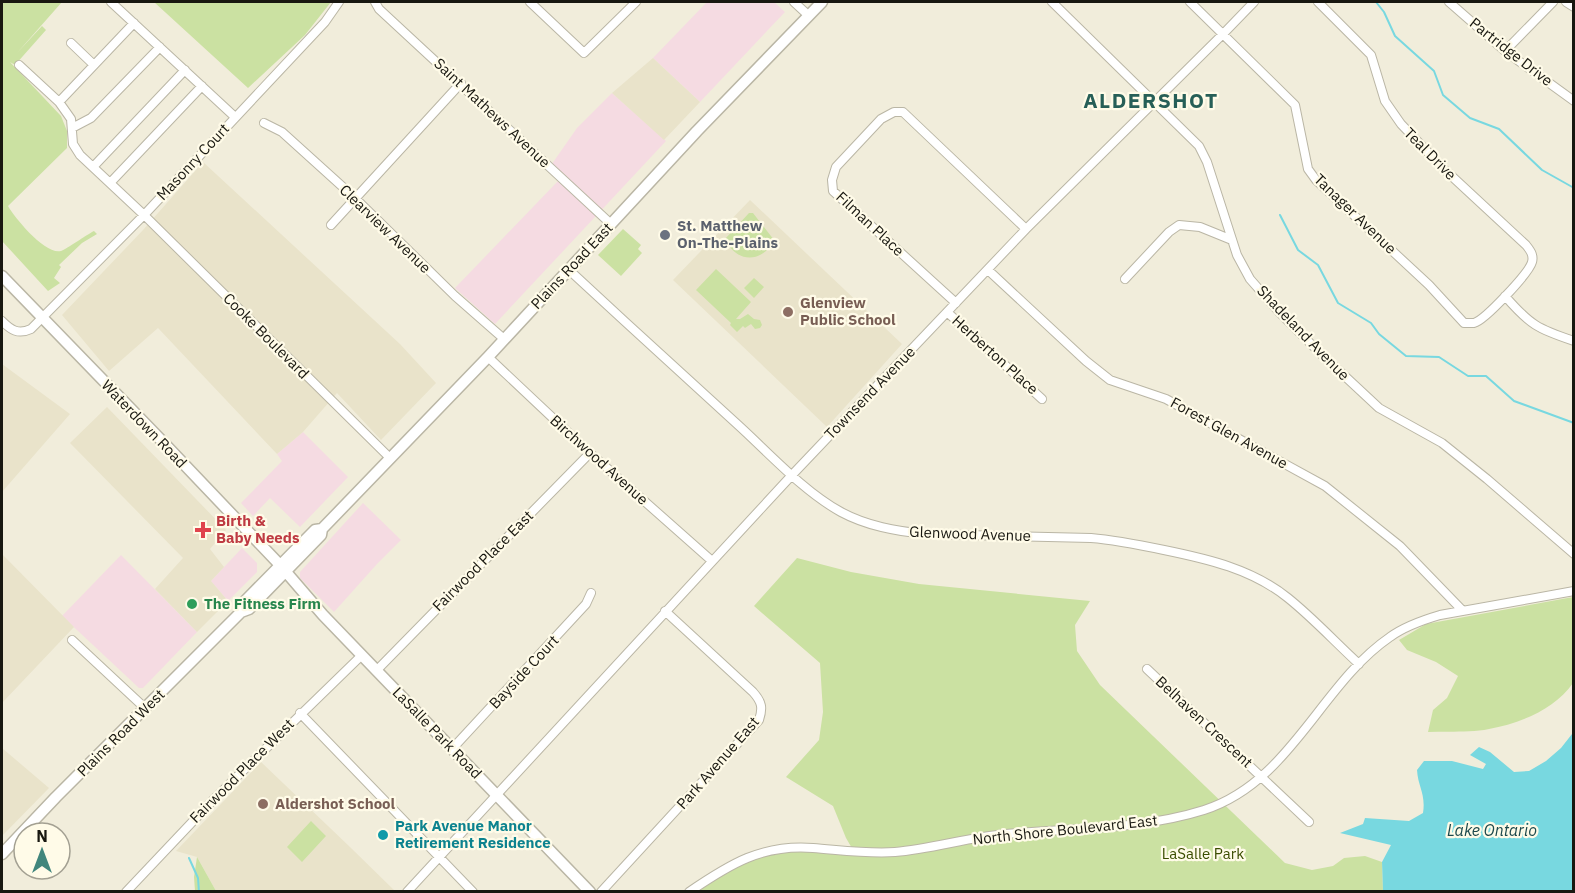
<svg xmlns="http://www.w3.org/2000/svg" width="1575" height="893" viewBox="0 0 1575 893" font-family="'IBM Plex Sans',sans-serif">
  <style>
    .commercial { fill: #f5dbe2 }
    .built { fill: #e9e3ca }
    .green { fill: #cbe1a2 }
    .water { fill: #78d8e0 }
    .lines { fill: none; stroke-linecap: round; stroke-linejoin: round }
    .stream { stroke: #78d8e0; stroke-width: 2 }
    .minor-casing { stroke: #bab6a5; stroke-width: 10 }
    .major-casing { stroke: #bab6a5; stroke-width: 13 }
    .minor { stroke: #fff; stroke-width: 8 }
    .major { stroke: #fff; stroke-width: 10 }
    .worship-dot { fill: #6b7280; stroke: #fffbe8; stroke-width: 2 }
    .education-dot { fill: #8d6e63; stroke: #fffbe8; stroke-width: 2 }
    .health-dot { fill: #e0444e; stroke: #fffbe8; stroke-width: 2 }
    .leisure-dot { fill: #2e9e5b; stroke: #fffbe8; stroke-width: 2 }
    .culture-dot { fill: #0f9aa8; stroke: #fffbe8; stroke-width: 2 }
    .labels { text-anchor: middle; stroke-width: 4.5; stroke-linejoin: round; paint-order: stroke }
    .street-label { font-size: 15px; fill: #181710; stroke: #fffbe8 }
    .worship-label { font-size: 15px; font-weight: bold; fill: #5b616d; stroke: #fffbe8; text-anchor: start }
    .education-label { font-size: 15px; font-weight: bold; fill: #785e54; stroke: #fffbe8; text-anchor: start }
    .health-label { font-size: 15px; font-weight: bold; fill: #be3a42; stroke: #fffbe8; text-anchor: start }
    .leisure-label { font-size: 15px; font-weight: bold; fill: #27864d; stroke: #fffbe8; text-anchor: start }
    .culture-label { font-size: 15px; font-weight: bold; fill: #0d838f; stroke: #fffbe8; text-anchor: start }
    .park-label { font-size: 15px; fill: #3b4d00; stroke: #fffbe8 }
    .water-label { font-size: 16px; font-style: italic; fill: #1c484c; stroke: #fffbe8 }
    .district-label { font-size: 21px; font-weight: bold; letter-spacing: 1.5px; fill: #275f57; stroke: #fffbe8 }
  </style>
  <rect width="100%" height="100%" fill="#f1eddb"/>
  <!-- commercial -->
  <path class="commercial" d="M707 2H774L785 12 700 102 653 58Z
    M612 93 666 141 495 324 455 288 558 181 547 171 577 128Z
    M303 432 348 477 300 527 270 498 253 516 241 503 282 461 277 454Z
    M363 503 401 540 377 564 334 612 300 578V572Z
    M242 548 257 563V572L228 601 211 581Z
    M121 555 197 632 143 688H139L62 616Z"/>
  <!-- built -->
  <path class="built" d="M653 58 700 102 664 140 612 93Z
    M203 162 400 344 436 383 381 440 337 393 303 432 277 454 158 328 109 371 62 315 143 230Z
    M750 200 902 344 827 427 673 280Z
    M2 364 70 414 2 492Z
    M107 407 226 530 210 549 224 567 211 581 228 601 197 632 155 589 183 558 70 443Z
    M2 554 74 627 2 703Z
    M2 748 49 788 2 836Z
    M261 762 350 847 395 891H216L197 857 176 851Z"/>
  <!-- green -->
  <path class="green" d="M2 2H62L17 53 42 26 46 30 15 65 10 62 61 116 67 131V148L8 206C15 218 45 255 61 251 67 249 86 235 94 231L97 234 82 243 59 265 61 267 54 278 60 283 48 291 2 241Z
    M154 2H331L305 35 248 88Z
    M749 213H753L774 240C762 264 736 263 725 239Z
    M623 229 641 245 638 249 642 253 621 276 598 255Z
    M716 269 751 302 736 319H740L748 314 754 319 760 320 762 325 760 328 755 329 751 324 745 328 743 326 737 332 730 325 731 323 696 290Z
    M754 278 764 287 754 298 744 288Z
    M797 558 851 572 919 584 1090 601 1075 625 1077 651 1100 685 1285 863 1312 870 1333 866 1344 858 1365 856 1382 862 1383 892H697C722 876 747 858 776 852 802 848 830 853 856 855L846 838 833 806 786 777 819 740 823 712 820 663 754 606Z
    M1573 597V683C1555 709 1521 723 1489 729 1470 733 1448 731 1428 732L1433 710 1447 698 1458 676 1436 662 1407 650 1399 640 1426 624Z
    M311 821 326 836 302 862 287 847Z
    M197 857 216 891H195L194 877Z"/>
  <!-- water -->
  <path class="water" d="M1573 713V891H1383L1382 862 1391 845 1340 833 1363 824 1365 818 1409 821 1423 813C1426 794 1418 787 1417 770L1424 761H1452L1483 769 1486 764 1470 755 1479 747 1490 752 1514 772 1529 771 1546 761 1561 748 1572 734Z"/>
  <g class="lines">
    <!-- stream -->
    <path class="stream" d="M1376 2 1384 12 1395 36 1434 71 1443 95 1470 118 1499 129 1542 170 1574 188
      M1280 215 1298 250 1318 265 1338 303 1371 323 1379 334 1406 356 1439 357 1468 376H1486L1514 401 1574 423
      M189 858 198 878 199 892"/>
    <defs>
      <path id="minor" d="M111 2 235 117
        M375 2 379 9 611 224
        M530 2 584 53 636 2
        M794 2 808 15
        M1052 2 1199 146 1207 162 1237 255 1250 279 1280 313 1320 353 1379 408 1442 443 1487 479 1574 554
        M1190 2 1295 105 1308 169 1316 180 1429 285 1464 323C1465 323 1473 323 1474 323 1485 320 1529 273 1532 262 1534 255 1530 250 1526 245L1444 169 1401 124 1385 101 1371 55 1318 2
        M1449 2 1505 51 1574 101
        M1566 2 1574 7
        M71 43 94 65
        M1505 51 1553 2
        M19 65 59 102 71 119 73 144 80 155 144 215 389 457
        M59 102 134 23
        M264 123 282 132 355 198 455 296 504 339
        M72 128 91 118 160 47
        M93 167 185 70
        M110 183 202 86
        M331 225 461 83
        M568 269C624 321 681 373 737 424 769 453 803 491 841 512 867 526 896 531 925 534L1091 538C1116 540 1140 545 1164 550 1208 559 1252 569 1288 598 1313 618 1335 642 1359 664
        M988 270 1086 361 1110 380 1166 399 1325 486 1400 546 1462 610
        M1125 279 1169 232 1179 225 1200 227 1232 240
        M1505 296C1530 325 1538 329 1574 341
        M956 303 833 191 832 180 836 167 881 119 894 112H903L1026 229
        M947 312 1042 399
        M2 321C11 330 18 335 31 329L144 215 325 22 339 2
        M488 357 590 453 712 561
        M72 640 146 709
        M1147 669 1309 822
        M377 670 590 453
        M300 713 473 892
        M452 749 586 604 591 593
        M126 892 214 799 362 655
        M407 892 792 475 1026 229 1224 33 1254 2
        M601 892 759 720C763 708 762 702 753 692L665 611
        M689 892C730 864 762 844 813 848 840 850 868 854 895 852 932 849 969 837 1006 834 1071 828 1141 830 1204 810 1291 782 1320 685 1390 637 1405 626 1423 620 1440 615L1574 591"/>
      <path id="major" d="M2 276 160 439 280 565 323 615 590 892
        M241 612 243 603 246 600 315 530 322 529
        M2 854 56 797 241 612 249 609 321 535 322 529 488 357 697 131 822 2"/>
    </defs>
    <!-- minor casing -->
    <use href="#minor" class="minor-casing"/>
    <!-- major casing -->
    <use href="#major" class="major-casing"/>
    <!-- minor -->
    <use href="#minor" class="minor"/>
    <!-- major -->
    <use href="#major" class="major"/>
  </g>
  <!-- markers -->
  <circle class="worship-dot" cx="665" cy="235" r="6"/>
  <g class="education-dot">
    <circle cx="788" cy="312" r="6"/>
    <circle cx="263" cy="804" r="6"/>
  </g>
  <path class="health-dot" d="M200 521h6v6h6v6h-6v6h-6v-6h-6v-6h6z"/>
  <circle class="leisure-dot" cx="192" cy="604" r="6"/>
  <circle class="culture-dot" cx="383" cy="835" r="6"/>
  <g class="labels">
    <!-- street labels -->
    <g class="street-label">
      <text transform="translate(1511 52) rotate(38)" y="5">Partridge Drive</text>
      <text transform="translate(492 113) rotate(43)" y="5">Saint Mathews Avenue</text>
      <text transform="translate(1430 154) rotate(45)" y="5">Teal Drive</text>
      <text transform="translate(193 162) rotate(-47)" y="5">Masonry Court</text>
      <text transform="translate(1355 214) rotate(44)" y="5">Tanager Avenue</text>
      <text transform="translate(870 224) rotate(43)" y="5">Filman Place</text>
      <text transform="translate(385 229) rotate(44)" y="5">Clearview Avenue</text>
      <text transform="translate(572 266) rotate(-47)" y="5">Plains Road East</text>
      <text transform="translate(1303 333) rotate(46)" y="5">Shadeland Avenue</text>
      <text transform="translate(266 336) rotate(45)" y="5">Cooke Boulevard</text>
      <text transform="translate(995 355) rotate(42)" y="5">Herberton Place</text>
      <text transform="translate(870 393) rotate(-46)" y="5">Townsend Avenue</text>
      <text transform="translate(144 424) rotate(46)" y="5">Waterdown Road</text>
      <text transform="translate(1229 433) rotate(29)" y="5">Forest Glen Avenue</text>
      <text transform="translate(599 460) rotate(42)" y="5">Birchwood Avenue</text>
      <text transform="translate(970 534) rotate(2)" y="5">Glenwood Avenue</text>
      <text transform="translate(483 561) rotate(-45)" y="5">Fairwood Place East</text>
      <text transform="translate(524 672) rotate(-47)" y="5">Bayside Court</text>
      <text transform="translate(1204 722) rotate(43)" y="5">Belhaven Crescent</text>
      <text transform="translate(121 733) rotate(-45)" y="5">Plains Road West</text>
      <text transform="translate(437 733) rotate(46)" y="5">LaSalle Park Road</text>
      <text transform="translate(718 763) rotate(-49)" y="5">Park Avenue East</text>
      <text transform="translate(242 771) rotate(-45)" y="5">Fairwood Place West</text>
      <text transform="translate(1065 830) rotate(-6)" y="5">North Shore Boulevard East</text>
    </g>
    <!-- worship labels -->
    <g class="worship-label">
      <text x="677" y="231">St. Matthew<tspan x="677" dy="17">On-The-Plains</tspan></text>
    </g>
    <!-- education labels -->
    <g class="education-label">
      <text x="800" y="308">Glenview<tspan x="800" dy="17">Public School</tspan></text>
      <text x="275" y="809">Aldershot School</text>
    </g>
    <!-- health labels -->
    <g class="health-label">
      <text x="216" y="526">Birth &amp;<tspan x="216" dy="17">Baby Needs</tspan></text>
    </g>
    <!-- leisure labels -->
    <g class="leisure-label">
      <text x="204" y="609">The Fitness Firm</text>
    </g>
    <!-- culture labels -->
    <g class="culture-label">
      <text x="395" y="831">Park Avenue Manor<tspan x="395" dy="17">Retirement Residence</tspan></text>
    </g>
    <!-- park labels -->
    <g class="park-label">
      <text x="1203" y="859">LaSalle Park</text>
    </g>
    <!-- water labels -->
    <g class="water-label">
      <text x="1492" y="836">Lake Ontario</text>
    </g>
    <!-- district labels -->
    <g class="district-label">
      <text x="1151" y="108">ALDERSHOT</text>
    </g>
  </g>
  <!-- border -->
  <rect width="1575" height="893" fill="none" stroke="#181710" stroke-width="6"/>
  <!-- north arrow -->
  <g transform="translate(42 851)"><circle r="28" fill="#fffbe8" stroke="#a3a092" stroke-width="1.5"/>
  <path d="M0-4.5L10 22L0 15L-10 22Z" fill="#41867c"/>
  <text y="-9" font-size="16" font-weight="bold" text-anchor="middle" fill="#181710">N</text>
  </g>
</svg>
